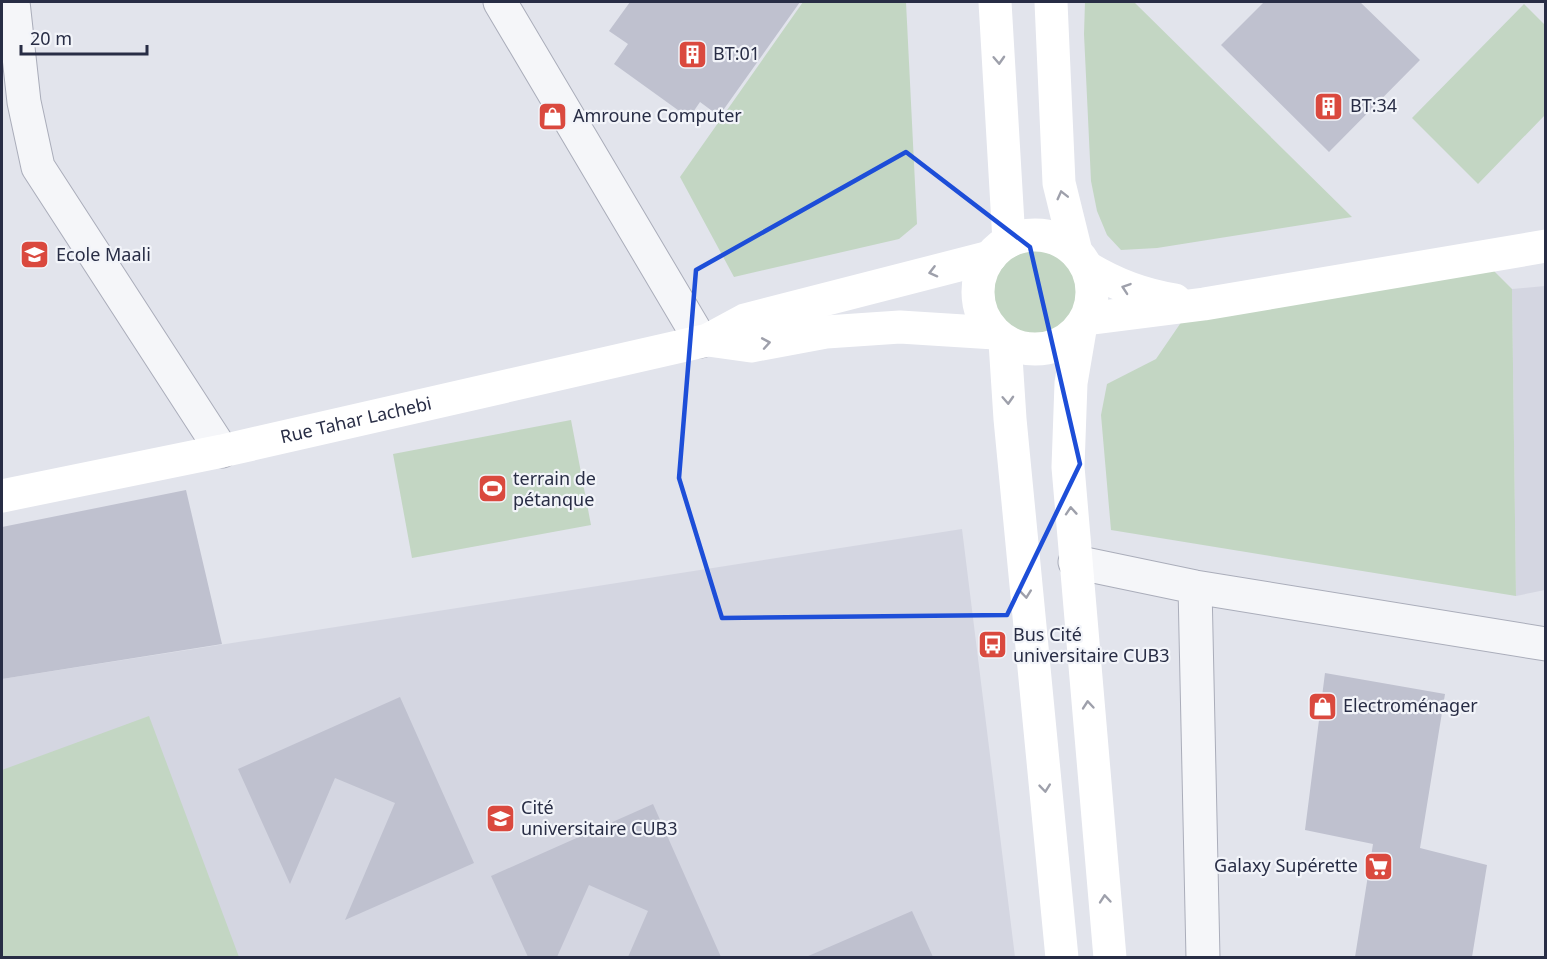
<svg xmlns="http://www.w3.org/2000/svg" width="1547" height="959" viewBox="0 0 1547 959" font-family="'Noto Sans',sans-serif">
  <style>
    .built { fill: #d4d6e1 }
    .green { fill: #c3d6c3 }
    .building { fill: #bfc1cf }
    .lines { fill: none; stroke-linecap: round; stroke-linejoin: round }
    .street-casing { stroke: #aaadba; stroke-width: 35 }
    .street { stroke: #f5f6f9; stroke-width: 33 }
    .secondary { stroke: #fff; stroke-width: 33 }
    .oneway { stroke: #9ea0ab }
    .marked { fill: none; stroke: #1d4ed8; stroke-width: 4.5; stroke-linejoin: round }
    .labels { text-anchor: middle; stroke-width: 4.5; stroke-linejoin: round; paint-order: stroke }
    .poi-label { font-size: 18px; fill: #282d45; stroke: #f2f4f9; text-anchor: start }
    .street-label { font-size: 18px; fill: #282d45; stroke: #f2f4f9 }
  </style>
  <rect width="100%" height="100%" fill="#e2e4ec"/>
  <!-- built -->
  <path class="built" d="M1545 286V590L1516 596 1512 289Z
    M962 529 1015 957 2 958V679Z"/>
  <!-- green -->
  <path class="green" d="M803 2H906L917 224 899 239 734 277 680 177Z
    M1085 2H1134L1352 217 1157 248 1121 250 1107 235 1097 211 1091 181 1084 34Z
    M1524 4 1545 25V115L1478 184 1412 118Z
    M992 294a43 43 0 1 1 86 0a43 43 0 1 1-86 0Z
    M1489 266 1512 289 1516 596 1111 530 1101 415 1107 384 1156 359 1182 321Z
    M571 420 591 525 412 558 393 454Z
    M149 716 239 957H2V770Z"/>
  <!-- building -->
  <path class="building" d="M630 2H800L719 116 700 102 689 118 614 64 628 44 609 31Z
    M1264 2H1360L1420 60 1329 152 1221 45Z
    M186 490 222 644 2 679V527Z
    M1325 673 1445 694 1420 848 1487 865 1472 957H1355L1373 844 1305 830Z
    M400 697 474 863 345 920 395 803 335 778 290 884 238 769Z
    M653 804 721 957H628L648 911 589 885 557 957H528L491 876Z
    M912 911 933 957H806Z"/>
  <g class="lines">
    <defs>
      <path id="street" d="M13 2 24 102 38 167 222 451
        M500 2 701 341
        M1075 562 1195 587 1546 644
        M1195 587 1203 958"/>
    </defs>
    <!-- street casing -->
    <use href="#street" class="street-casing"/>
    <!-- street -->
    <use href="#street" class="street"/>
    <!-- secondary -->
    <g class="secondary">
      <path d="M995 2 1009 241"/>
      <path d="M1051 2 1059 183 1076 252"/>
      <circle cx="1035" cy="292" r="57"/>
      <path d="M1088 268C1116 285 1143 295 1175 300"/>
      <path d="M1086 319 1204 304 1546 246"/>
      <path d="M1080 330 1071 383 1068 467 1110 958"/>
      <path d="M708 340 751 346 826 332 900 327 995 333"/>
      <path d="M1005 342 1010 419 1062 958"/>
      <path id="s1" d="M2 496 222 451 708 340 745 320 990 257"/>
    </g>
  </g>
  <!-- one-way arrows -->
  <defs><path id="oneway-chevron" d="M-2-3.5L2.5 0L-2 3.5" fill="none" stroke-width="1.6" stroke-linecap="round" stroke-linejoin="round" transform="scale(1.5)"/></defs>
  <g class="oneway">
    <use href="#oneway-chevron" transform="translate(999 60) rotate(87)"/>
    <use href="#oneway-chevron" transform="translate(1062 195) rotate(-104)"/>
    <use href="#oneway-chevron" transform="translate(933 272) rotate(166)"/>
    <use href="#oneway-chevron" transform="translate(1126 288) rotate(-161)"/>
    <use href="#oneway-chevron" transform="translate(766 343) rotate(-10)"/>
    <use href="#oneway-chevron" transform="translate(1008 400) rotate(87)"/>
    <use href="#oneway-chevron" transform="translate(1071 511) rotate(-94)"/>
    <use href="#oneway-chevron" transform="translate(1026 594) rotate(84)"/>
    <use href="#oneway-chevron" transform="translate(1088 705) rotate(-95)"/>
    <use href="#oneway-chevron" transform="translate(1045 788) rotate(84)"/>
    <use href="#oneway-chevron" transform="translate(1105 899) rotate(-95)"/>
  </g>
  <!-- marked area -->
  <path class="marked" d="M906 152 1030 247 1080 464 1007 615 722 618 679 478 696 270Z"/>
  <!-- icons -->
  <defs>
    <symbol id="building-square" viewBox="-11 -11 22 22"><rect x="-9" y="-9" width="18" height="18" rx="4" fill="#da493e" stroke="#f2f4f9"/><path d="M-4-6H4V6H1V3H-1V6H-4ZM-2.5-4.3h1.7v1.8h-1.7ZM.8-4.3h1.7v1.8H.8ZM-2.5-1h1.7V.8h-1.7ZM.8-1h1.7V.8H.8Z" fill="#fff"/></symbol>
    <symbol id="shop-square" viewBox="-11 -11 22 22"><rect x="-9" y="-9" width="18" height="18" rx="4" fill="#da493e" stroke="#f2f4f9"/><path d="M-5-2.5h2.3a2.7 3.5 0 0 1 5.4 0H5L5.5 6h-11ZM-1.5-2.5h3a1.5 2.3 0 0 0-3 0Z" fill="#fff"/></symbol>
    <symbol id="school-square" viewBox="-11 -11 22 22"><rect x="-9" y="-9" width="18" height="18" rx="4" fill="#da493e" stroke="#f2f4f9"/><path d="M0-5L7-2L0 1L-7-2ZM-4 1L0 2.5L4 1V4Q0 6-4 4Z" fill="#fff"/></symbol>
    <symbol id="stadium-square" viewBox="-11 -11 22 22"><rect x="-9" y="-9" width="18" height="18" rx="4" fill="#da493e" stroke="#f2f4f9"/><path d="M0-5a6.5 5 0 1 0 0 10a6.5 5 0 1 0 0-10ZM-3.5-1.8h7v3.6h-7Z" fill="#fff"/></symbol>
    <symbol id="bus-square" viewBox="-11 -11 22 22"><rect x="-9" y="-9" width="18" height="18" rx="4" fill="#da493e" stroke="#f2f4f9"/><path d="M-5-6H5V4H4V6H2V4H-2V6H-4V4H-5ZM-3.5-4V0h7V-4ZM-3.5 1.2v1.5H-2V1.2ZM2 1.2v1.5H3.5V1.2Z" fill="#fff"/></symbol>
    <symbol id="university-square" viewBox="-11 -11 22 22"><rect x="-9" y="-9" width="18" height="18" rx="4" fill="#da493e" stroke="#f2f4f9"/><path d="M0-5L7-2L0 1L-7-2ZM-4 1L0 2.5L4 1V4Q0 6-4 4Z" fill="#fff"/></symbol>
    <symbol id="supermarket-square" viewBox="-11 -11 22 22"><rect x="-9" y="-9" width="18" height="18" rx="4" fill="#da493e" stroke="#f2f4f9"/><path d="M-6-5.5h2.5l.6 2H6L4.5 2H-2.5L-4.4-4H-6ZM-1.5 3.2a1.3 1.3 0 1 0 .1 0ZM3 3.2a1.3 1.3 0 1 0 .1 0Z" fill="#fff"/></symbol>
  </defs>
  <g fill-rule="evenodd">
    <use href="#building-square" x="676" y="38" width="33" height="33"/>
    <use href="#building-square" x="1312" y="90" width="33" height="33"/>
    <use href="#shop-square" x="536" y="100" width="33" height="33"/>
    <use href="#school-square" x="18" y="238" width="33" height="33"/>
    <use href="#stadium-square" x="476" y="472" width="33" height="33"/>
    <use href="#bus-square" x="976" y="628" width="33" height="33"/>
    <use href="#shop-square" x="1306" y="690" width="33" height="33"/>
    <use href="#university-square" x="484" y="802" width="33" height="33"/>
    <use href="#supermarket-square" x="1362" y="850" width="33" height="33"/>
  </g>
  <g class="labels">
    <!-- poi labels -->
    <g class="poi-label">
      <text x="713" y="60">BT:01</text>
      <text x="1350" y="112">BT:34</text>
      <text x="573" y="122">Amroune Computer</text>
      <text x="56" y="261">Ecole Maali</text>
      <text x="513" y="485">terrain de<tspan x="513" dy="21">pétanque</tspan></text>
      <text x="1013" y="641">Bus Cité<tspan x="1013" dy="21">universitaire CUB3</tspan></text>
      <text x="1343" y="712">Electroménager</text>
      <text x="521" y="814">Cité<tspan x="521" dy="21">universitaire CUB3</tspan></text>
      <text x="1358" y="872" text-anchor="end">Galaxy Supérette</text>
    </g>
    <!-- street labels -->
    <g class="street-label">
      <text dy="6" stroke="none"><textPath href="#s1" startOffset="362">Rue Tahar Lachebi</textPath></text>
    </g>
  </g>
  <!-- border -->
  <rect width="1547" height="959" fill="none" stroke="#282d45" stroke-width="6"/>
  <!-- scale -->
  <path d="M21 45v9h126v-9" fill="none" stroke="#282d45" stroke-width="3"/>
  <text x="30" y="45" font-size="18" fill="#282d45" stroke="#f2f4f9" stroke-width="4.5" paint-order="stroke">20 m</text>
</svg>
